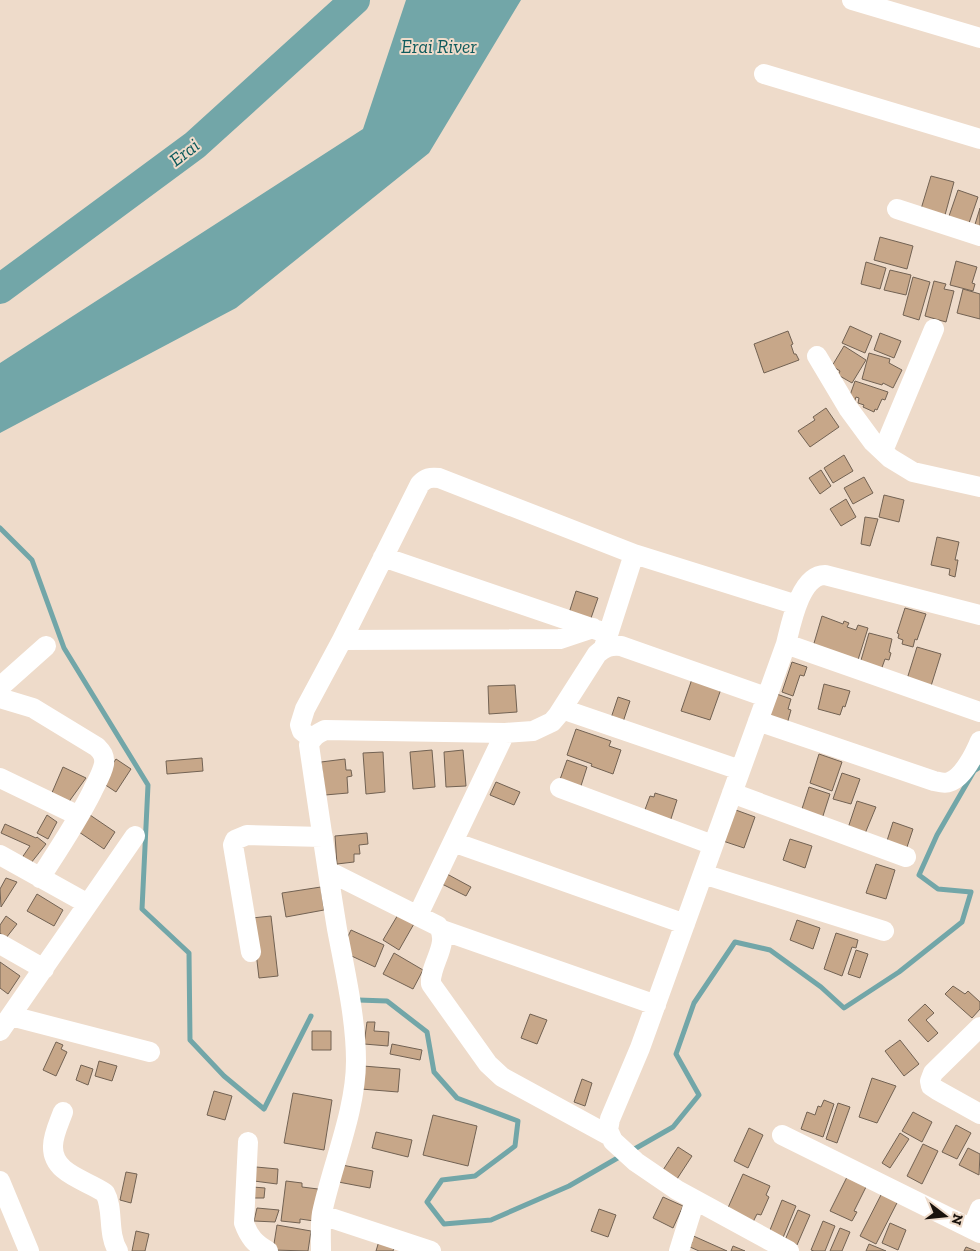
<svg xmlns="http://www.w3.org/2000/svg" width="980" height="1251" viewBox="0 0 980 1251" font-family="'Zilla Slab',serif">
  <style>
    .water { fill: #72a6a8 }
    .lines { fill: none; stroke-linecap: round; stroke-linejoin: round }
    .stream { stroke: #72a6a8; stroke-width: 5 }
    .river { stroke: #72a6a8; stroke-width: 30 }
    .building { fill: #c7a789; stroke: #726253 }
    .street { stroke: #fff; stroke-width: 20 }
    .labels { text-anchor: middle; stroke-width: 4; stroke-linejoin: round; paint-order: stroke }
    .water-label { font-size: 19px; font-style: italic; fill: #0d5a5c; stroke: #eedbca }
  </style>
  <rect width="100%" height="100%" fill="#eedbca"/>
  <!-- water -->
  <path class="water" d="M406 0H521L429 153 236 308 0 433V363L363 129Z"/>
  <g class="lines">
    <!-- stream -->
    <path class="stream" d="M0 528 32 560 64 648 148 785 142 909 189 953 190 1040 224 1076 264 1109 311 1016
      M358 1000 387 1001 427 1032 434 1072 457 1098 518 1121 515 1146 475 1176 442 1180 427 1202 444 1224 491 1220 569 1186 621 1156
      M631 1151 673 1127 699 1095 676 1054 694 1003 735 942 770 950 821 987 844 1008 899 972 962 922 971 892 938 889 919 875 937 835 974 771 980 767"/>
    <!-- river -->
    <path class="river" d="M0 289 195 145 355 0"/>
  </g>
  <!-- building -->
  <path class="building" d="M931 176 954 182 945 215 921 209Z
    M958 190 978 197 968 226 948 219Z
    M980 208V233L973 231Z
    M880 237 913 246 907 269 874 260Z
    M956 261 977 267 972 283 975 284 973 291 950 285Z
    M866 262 886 268 880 289 861 284Z
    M890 270 911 275 906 295 884 290Z
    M913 277 930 282 919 320 903 315Z
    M934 281 946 284 944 289 954 291 946 322 925 316Z
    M963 289 980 294V319L957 313Z
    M850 326 872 336 865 353 842 343Z
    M788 331 793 344 791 345 794 354H796L799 360 764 373 754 344Z
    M880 333 901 341 894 358 874 350Z
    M844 346 866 360 852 383 838 375 840 371 832 366Z
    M869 353 890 359 889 363 902 370 893 388 883 383 882 385 862 379Z
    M855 381 888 392 885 400 882 399 877 410 875 409 874 412 863 407 864 405 858 403 859 398 856 397 854 403 848 401Z
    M826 408 839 427 810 447 798 431 815 420 813 417Z
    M844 455 853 471 833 483 824 468Z
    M821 470 831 486 820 494 809 478Z
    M864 477 873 493 853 504 844 488Z
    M884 495 904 500 899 522 879 517Z
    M846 499 856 517 841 526 830 509Z
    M865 517 878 519 870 546 861 544Z
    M937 537 959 542 955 560H958L955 577 949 575 950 569 931 565Z
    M576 591 598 598 590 621 569 613Z
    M905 608 926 614 917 640 915 639 913 647 902 644 903 640 898 638 899 634 897 633Z
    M822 616 843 624 844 621 849 623 847 627 856 630 858 625 868 628 857 663 812 650Z
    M869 633 892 639 889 652 891 653 889 660 885 659 880 673 859 667Z
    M917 647 941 654 931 686 907 679Z
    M792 662 807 667 804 676 800 675 793 696 782 692Z
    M692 679 721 689 710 720 681 711Z
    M824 684 850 691 845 707 843 706 840 715 818 709Z
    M515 685 517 712 489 714 488 686Z
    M771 692 791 699 788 709 791 710 787 724 761 721Z
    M618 697 630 701 622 725 610 721Z
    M576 729 611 741 609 746 621 750 613 774 591 766 592 764 567 755Z
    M432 750 435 787 413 789 410 752Z
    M463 750 466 786 446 787 444 752Z
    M383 752 385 792 366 794 363 753Z
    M819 754 842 762 832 791 810 783Z
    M202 758 203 771 167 774 166 761Z
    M116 759 131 769 116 792 101 782Z
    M345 759 346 770H351L352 776 347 777 348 793 325 795 321 762Z
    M567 760 587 767 579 792 558 785Z
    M63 767 86 778 68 803 51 795Z
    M842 773 860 779 851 804 833 799Z
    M496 782 520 792 514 805 490 795Z
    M809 787 830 794 821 822 800 815Z
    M655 793 677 800 669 825 643 815 650 796 654 797Z
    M857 801 876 807 864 836 847 831Z
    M733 809 755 817 744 848 723 841Z
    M47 815 57 822 48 839 37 833Z
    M90 815 115 832 104 849 79 832Z
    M893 822 913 829 905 853 885 847Z
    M5 824 36 838 37 837 46 844 27 868 19 862 30 846 1 833Z
    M367 833 368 844 359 845 360 854H354V862L337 864 335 836Z
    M790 839 812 846 805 868 783 860Z
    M876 864 895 870 886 899 866 893Z
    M447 874 471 887 466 896 442 884Z
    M6 878 17 882 1 907 0 889Z
    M321 887 324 910 286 917 282 893Z
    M37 894 63 910 54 926 27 911Z
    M399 913 415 922 399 950 383 940Z
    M6 916 17 924 6 938 0 933V925Z
    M271 916 278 976 259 978 252 918Z
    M797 920 820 928 813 949 790 940Z
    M351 930 384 945 375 967 341 951Z
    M836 933 858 940 856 948 852 947 842 976 824 969Z
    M856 950 868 954 860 978 848 974Z
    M394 953 423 970 413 989 383 974Z
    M0 962 20 976 8 994 0 988Z
    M953 986 965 994 968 991 980 1002V1009L972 1018 945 994Z
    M925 1004 934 1013 926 1020 938 1033 928 1042 908 1020Z
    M530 1014 547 1020 537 1044 521 1038Z
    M367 1022H375L374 1031 389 1032 388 1046 364 1044Z
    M312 1031H331V1050H312Z
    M900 1040 919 1064 904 1076 885 1051Z
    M56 1042 63 1045 61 1049 67 1052 56 1076 43 1070Z
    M392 1044 422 1050 420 1060 390 1054Z
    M99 1061 117 1066 112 1081 95 1076Z
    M81 1065 93 1069 88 1085 76 1080Z
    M363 1066 400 1069 398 1092 361 1089Z
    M872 1078 896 1086 877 1123 859 1117Z
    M582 1079 592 1083 585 1106 574 1102Z
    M214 1091 232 1096 225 1120 207 1115Z
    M293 1093 332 1100 324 1150 284 1143Z
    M824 1100 834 1104 823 1137 801 1129 807 1112 815 1115 818 1106 821 1107Z
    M838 1103 850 1107 837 1143 826 1139Z
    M913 1112 932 1122 922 1142 902 1131Z
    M433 1115 477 1126 468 1166 423 1155Z
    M956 1125 971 1133 957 1159 942 1152Z
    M749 1128 763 1135 748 1168 734 1161Z
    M376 1132 412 1140 408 1157 372 1148Z
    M900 1133 909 1139 890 1168 882 1163Z
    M923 1144 938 1151 922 1184 907 1176Z
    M678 1147 692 1156 677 1179 663 1170Z
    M968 1148 980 1154 979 1175 959 1165Z
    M342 1165 373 1171 370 1188 333 1181Z
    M256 1167 278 1169 277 1184 254 1181Z
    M126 1172 137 1174 131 1203 120 1200Z
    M743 1174 770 1186 766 1195 769 1197 761 1215 757 1214 753 1222 727 1210Z
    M847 1177 866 1187 854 1211 857 1212 852 1221 830 1211Z
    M286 1181 302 1183V1187L318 1189 314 1221 300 1219V1223L281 1221Z
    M253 1187 265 1188 264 1198H253Z
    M884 1189 900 1197 876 1244 860 1236Z
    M663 1197 683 1206 673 1228 653 1218Z
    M782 1200 796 1206 782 1240 768 1235Z
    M257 1208 279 1210 275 1222 254 1221Z
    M599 1209 616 1215 608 1237 591 1231Z
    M798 1210 810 1215 797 1245 785 1240Z
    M823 1221 835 1226 825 1251H814L811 1250Z
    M890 1223 906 1230 898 1250 882 1243Z
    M277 1225 311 1231 308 1251 273 1250Z
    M840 1228 850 1232 842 1251H830Z
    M136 1231 149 1234 145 1251H132Z
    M689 1234 727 1251H699L690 1247 692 1242 687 1240Z
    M379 1241 395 1246 393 1251H376Z
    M869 1244 886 1251H866Z
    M733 1246 745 1251H731Z
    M966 1247 976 1251H964Z"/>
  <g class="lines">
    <!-- street -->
    <path class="street" d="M852 0 980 38
      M764 74 980 139
      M897 209 980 236
      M817 356 848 408 873 442 890 458 913 472 980 487
      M883 451 934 329
      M383 557 597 630
      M342 640 560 639 593 628
      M786 644 980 712
      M604 647 634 554
      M0 687 46 646
      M0 698 33 708 97 747C102 752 105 756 104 764 102 774 96 783 92 792 77 822 58 850 40 878
      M562 709 740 770
      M758 721 934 781C939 782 945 784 949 782 963 778 975 753 980 741
      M312 739 302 731 300 725 305 709 342 640 420 484C426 478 430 477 439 478L634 554 797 605
      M0 778 79 816
      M560 788 713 845
      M732 793 906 857
      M453 842 685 924
      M0 855 88 904
      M328 871 438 926C451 943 429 965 431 984L488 1064 502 1077 610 1136
      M703 874 884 931
      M418 915 505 733
      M442 930 656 1005
      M0 944 44 969
      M251 952 233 845 235 840 247 835 323 837
      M11 1016 150 1052
      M980 1027 933 1073 930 1081 931 1086 937 1090 980 1114
      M0 1031 135 836
      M63 1112C59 1123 53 1135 53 1146 52 1174 87 1180 105 1193 114 1209 107 1233 118 1251
      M782 1135 980 1233
      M248 1142 244 1223C249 1237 255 1244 268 1251
      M0 1181 29 1251
      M322 1215 431 1251
      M972 1229 980 1209
      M321 1251C321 1239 320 1225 322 1213 332 1165 356 1111 356 1061 356 1019 345 971 337 929 327 868 318 807 309 745 313 736 317 734 325 730L505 733 533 731 552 722 558 715 597 654C605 647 610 645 621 646L766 697
      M679 1251 695 1200
      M789 1251 677 1190 636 1162 613 1141 608 1130 610 1119 640 1048 786 644C791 624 800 575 825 575L980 615"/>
  </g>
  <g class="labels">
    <!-- water labels -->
    <g class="water-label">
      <text x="439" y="53">Erai River</text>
      <text transform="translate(184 152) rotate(-38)" y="7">Erai</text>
    </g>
  </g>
  <!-- north arrow -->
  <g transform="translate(945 1216) rotate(106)" stroke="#eedbca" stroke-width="4" paint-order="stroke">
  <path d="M0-4L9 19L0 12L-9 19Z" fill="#19120c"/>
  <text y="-8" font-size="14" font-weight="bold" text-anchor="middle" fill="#19120c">N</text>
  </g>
</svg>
